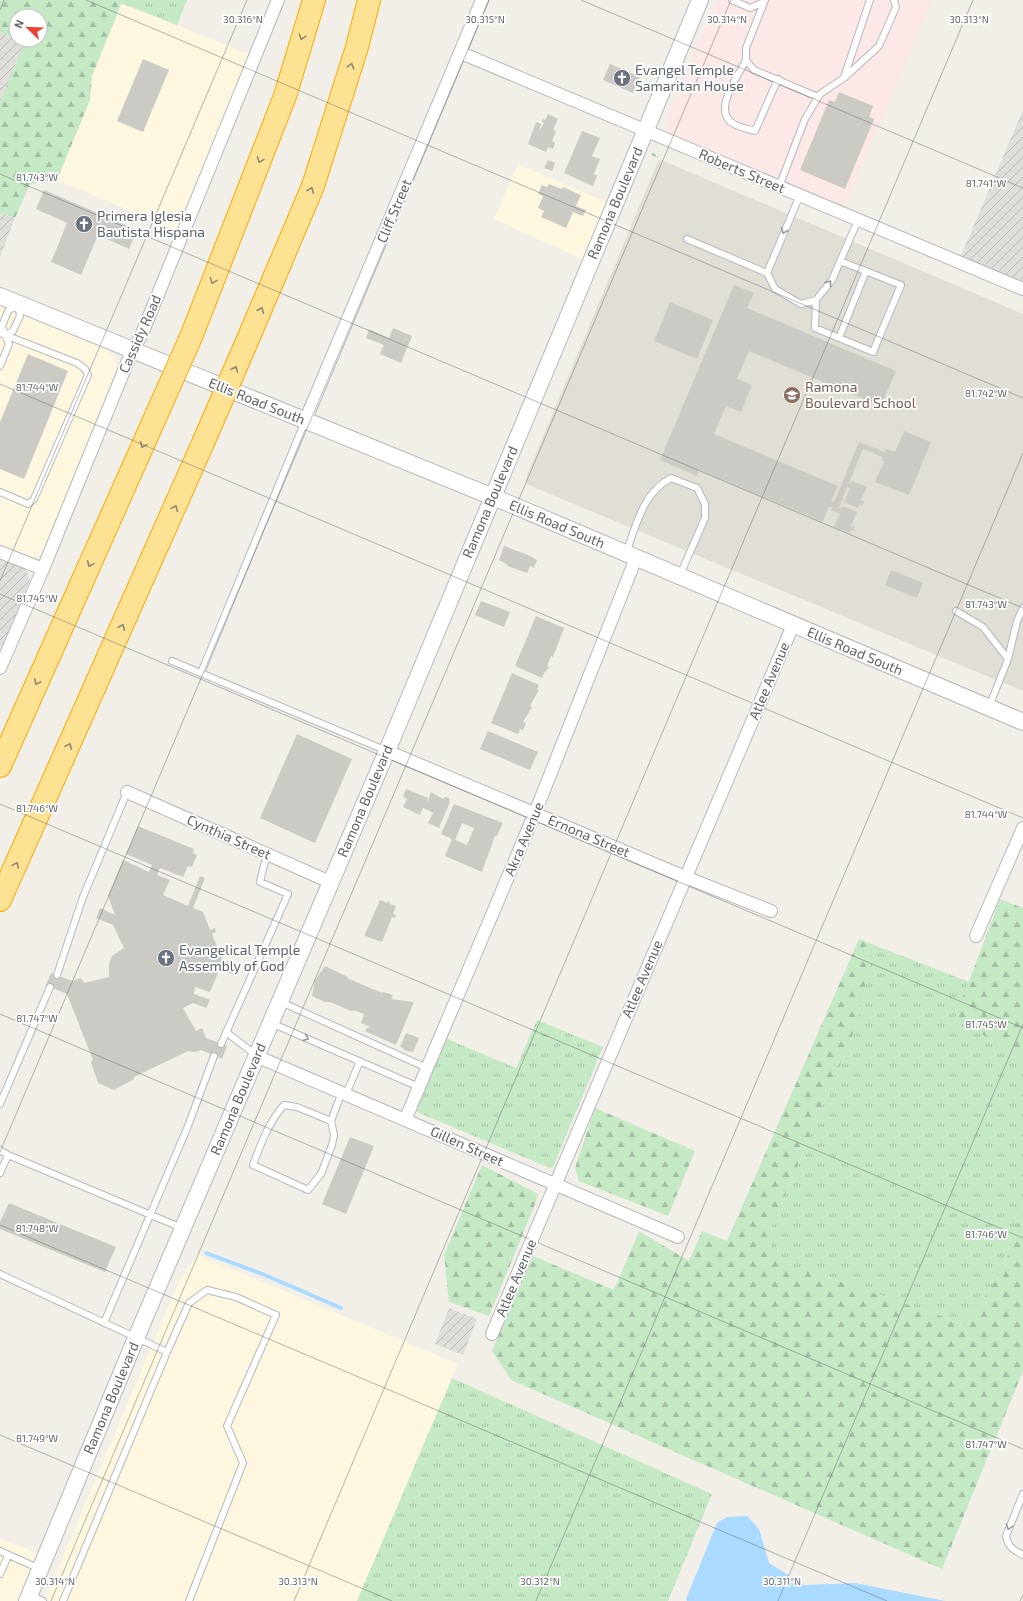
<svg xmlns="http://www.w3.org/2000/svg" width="1023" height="1601" viewBox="0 0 1023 1601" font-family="'Exo 2',sans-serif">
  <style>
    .commercial { fill: #fef7e0 }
    .industrial { fill: url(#industrial-furrows) }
    .education { fill: #e1ded6 }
    .medical { fill: #fce8e6 }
    .grass { fill: url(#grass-tufts) }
    .forest { fill: url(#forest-firs) }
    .water { fill: #aadaff }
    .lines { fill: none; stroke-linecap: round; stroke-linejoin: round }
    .stream { stroke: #aadaff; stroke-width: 4 }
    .building { fill: #cccac5; fill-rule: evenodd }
    .service-casing { stroke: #b5b8bc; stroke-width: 8 }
    .minor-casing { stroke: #b5b8bc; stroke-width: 14 }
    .tertiary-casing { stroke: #b5b8bc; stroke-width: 18 }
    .motorway-casing { stroke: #f9ab00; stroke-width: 24 }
    .path { stroke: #9cc7a9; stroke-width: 2.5; stroke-dasharray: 4 2; stroke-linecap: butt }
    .service { stroke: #fff; stroke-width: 6 }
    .minor { stroke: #fff; stroke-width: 12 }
    .tertiary { stroke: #fff; stroke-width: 16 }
    .motorway { stroke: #fde293; stroke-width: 22 }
    .motorway-bridge-casing { stroke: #f9ab00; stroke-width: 24; stroke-linecap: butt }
    .motorway-bridge { stroke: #fde293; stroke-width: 22 }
    .oneway { stroke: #8e8975 }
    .oneway2 { stroke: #979a9d }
    .ticks { fill: none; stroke: #5f6368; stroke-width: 1; stroke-opacity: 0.45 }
    .labels { text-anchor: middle; stroke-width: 3.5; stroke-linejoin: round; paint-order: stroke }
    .worship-label { font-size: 14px; fill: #5b616d; stroke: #fff; text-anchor: start }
    .street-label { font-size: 14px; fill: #5f6368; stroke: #fff }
    .education-label { font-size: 14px; fill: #785e54; stroke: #fff; text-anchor: start }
    .ticks-label { font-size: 10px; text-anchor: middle; fill: #5f6368; stroke: #fff; stroke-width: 3.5; stroke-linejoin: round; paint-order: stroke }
  </style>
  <defs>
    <pattern id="industrial-furrows" width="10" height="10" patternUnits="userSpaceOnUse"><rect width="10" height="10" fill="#e0deda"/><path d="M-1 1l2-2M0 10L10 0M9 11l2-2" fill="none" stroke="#b9b8b5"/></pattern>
    <pattern id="grass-tufts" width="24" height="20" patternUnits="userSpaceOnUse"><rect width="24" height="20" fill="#c5e8c5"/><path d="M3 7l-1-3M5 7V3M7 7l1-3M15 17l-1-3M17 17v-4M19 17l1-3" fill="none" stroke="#a3c0a4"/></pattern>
    <pattern id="forest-firs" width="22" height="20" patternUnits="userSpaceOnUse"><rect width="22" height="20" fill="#c5e8c5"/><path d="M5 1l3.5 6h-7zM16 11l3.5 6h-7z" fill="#a3c0a4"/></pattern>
  </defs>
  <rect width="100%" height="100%" fill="#f1efe8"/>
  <!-- commercial -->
  <path class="commercial" d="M121 3 251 55 178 231 57 180 90 100 92 76Z
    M518 164 608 203 584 260 494 219Z
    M0 305 106 348 116 359V371L42 555 28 558 0 546Z
    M198 1255 458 1364 357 1601H44L180 1279Z
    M0 1538 39 1554 19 1601H0Z"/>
  <!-- industrial -->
  <path class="industrial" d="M0 32 16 38V40L25 41 0 102Z
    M1023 110V284L960 258Z
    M0 213 15 218 0 257Z
    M0 558 25 568 30 580 2 647 0 646Z
    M449 1308 477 1319 463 1355 435 1344Z"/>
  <!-- education -->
  <path class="education" d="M659 159 1023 314V691L526 484 527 475Z"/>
  <!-- medical -->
  <path class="medical" d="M717 0H932L844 208 668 134 667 116Z"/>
  <!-- grass -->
  <path class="grass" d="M123 0H187L177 25 121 3Z
    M874 945 969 982 955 1018 1023 1059V1205L1004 1267 967 1325 787 1263 767 1239 857 1024Z
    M537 1020 603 1047 553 1167 550 1168 417 1112 416 1106 445 1038 516 1068Z
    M452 1378 712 1494 668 1601H357Z"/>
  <!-- forest -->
  <path class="forest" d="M0 0H123L92 76 90 100 57 180 30 184 15 218 0 213V102L25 41 23 40H40V16H16V38L0 32Z
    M1000 899 1023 908V1059L955 1018Z
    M859 939 874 945 857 1024 767 1239 787 1263 967 1325 1004 1267 1023 1205V1371L942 1569 511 1380 492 1351 533 1256 614 1290 639 1231 689 1261 702 1231 727 1241Z
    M595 1108 695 1151 668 1216 579 1181 575 1168Z
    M482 1165 538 1194 536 1202 489 1316 449 1302 444 1255Z"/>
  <!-- water -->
  <path class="water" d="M747 1516 759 1529 769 1563 804 1585 855 1583 945 1601H687L686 1599 717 1523 727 1517Z"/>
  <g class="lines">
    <!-- stream -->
    <path class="stream" d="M206 1253 265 1275 341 1308"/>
  </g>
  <!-- building -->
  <path class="building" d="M143 59 169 70 143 132 117 121Z
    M610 64 640 77 633 93 603 80Z
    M839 92 873 106 869 117 874 119 845 189 800 170 829 100 835 102Z
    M548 114 558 119 553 130 556 131 552 141 555 143 553 149 548 147 546 152 528 144 536 122 541 124 539 131 544 123 542 122 543 119 545 120Z
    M582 131 600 138 592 156 600 159 594 174 597 176 593 186 564 173Z
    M548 160 555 163 552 171 544 168Z
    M549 184 562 189 563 187 581 195 576 206 586 210 583 216 573 212 566 228 541 217 544 211 538 208 543 196 538 194 542 185 547 187Z
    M44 190 137 230 129 249 98 235 81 275 51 262 67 223 36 209Z
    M734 285 754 293 747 308 896 371 881 406 749 351 737 379 752 385 741 412 726 406 714 434 838 486 831 501 834 502 859 442 885 452 886 449 895 452 904 431 931 442 909 495 875 482 884 462 881 461 883 457 863 449 849 483H851L852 481 867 487 861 500 864 502 862 506 859 505 858 508 844 502 850 488 847 487 839 508 841 509 843 506 857 512 851 526 855 527 853 531 850 530 849 533 834 527 840 514 831 510 832 508 829 506 823 522 699 470 697 476 660 460Z
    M670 302 713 320 697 359 654 341Z
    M393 328 412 336 401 363 380 354 384 345 366 338 369 329 389 338Z
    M28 354 68 371 24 479 0 469V422Z
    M504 546 533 557V558L537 560 534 568 530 566 527 573 507 566 508 565 499 560Z
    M891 570 923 583 917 598 885 585Z
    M481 601 510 612 504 627 475 615Z
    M536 616 564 628 553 657 551 656 547 666 549 667 546 672 545 671 542 678 515 666Z
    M512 673 539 685 537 690H539L530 706 532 707 523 722 526 723 523 730 520 729 518 734 491 723Z
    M488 731 538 752 530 770 480 749Z
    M297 734 352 759 315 843 260 818Z
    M406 789 428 798 427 804 431 792 443 799 445 797 449 798 450 802 439 828 428 823 433 813 430 811 423 808 420 815 403 807 407 799 403 797Z
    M454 804 503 823 497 836H495L482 872 445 856 452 839 441 834ZM462 823 474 828 467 845 455 840Z
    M138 826 194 849 193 853 197 855 192 867 188 866 183 877 160 868 157 875 170 880 163 895 188 906 200 876 205 878 193 908 203 912 210 930 215 928 216 932 212 934 222 959 236 965 232 974 220 968 210 992 195 987 194 994 210 1000 206 1008 193 1003 183 1008 196 1031 202 1028 206 1038 227 1046 222 1059 201 1050 196 1052 188 1051 134 1077V1079L114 1090 98 1083 91 1062 93 1060 67 994 46 985 51 973 72 981 81 978 84 983 109 977V964L112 956 124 948 113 925 96 918 100 908 115 915 108 896 123 860 149 872 152 865 126 854Z
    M380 900 387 903 388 901 390 902V904L396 906 393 914 396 915 395 918 392 917 382 942 365 936V934Z
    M325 966 348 977 347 978 382 993 383 992 393 995 391 999 414 1002 396 1045 365 1031 367 1028 370 1027 361 1023 364 1014 356 1011H351L330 1002H325L312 996 315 980Z
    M406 1033 419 1038 413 1052 403 1050 404 1048 400 1047Z
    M350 1137 374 1146 346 1214 322 1204Z
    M9 1203 116 1247 105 1272 0 1229V1222Z"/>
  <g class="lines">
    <defs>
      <path id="service" d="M732 0 750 8 764 2
        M765 0 746 48V60L754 70 818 97
        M746 60C738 76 711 112 734 124 740 128 749 129 755 131L778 79
        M844 77 870 0
        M779 187 805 119 820 94 844 78 879 46 896 7 894 0
        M800 195 767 273 775 289 801 304 816 300 832 280 858 220
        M687 239 767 273
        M816 300 815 328 873 352 901 285 840 261
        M18 304 20 316 13 331 5 335 2 326 8 311Z
        M0 333 77 363 85 369 88 375 34 499 28 504 0 492
        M839 338 866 271
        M0 366 9 344 5 335
        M626 553C636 526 643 492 671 478L697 488 705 504V518L680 575
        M956 611 983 627 1008 659
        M172 661 387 751
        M201 673 305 421
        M989 707 1008 659 1017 621 1023 608
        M57 975 83 897 127 792
        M281 1002 427 1068
        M271 1023 419 1087
        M226 1032 256 1055
        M221 1044 288 894 260 882 267 853
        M346 1094 360 1061
        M0 1104 50 987
        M331 1121 297 1107 284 1105C269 1122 261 1143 253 1165L308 1190 321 1174 332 1145 334 1135 331 1121 342 1092
        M0 1150 8 1155 0 1173
        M8 1155 182 1228
        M0 1274 167 1352 189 1303 207 1290 236 1297 276 1315 227 1426 243 1463 189 1601
        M104 1323 188 1126 214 1056
        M1023 1494 1006 1536C1008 1547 1013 1550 1023 1555
        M0 1551 40 1569
        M0 1574 8 1556
        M30 1595 43 1601
        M63 1601 167 1352"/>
      <path id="minor" d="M461 53 1023 289
        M305 421 482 0
        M0 552 43 569
        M0 668 43 569 132 351 141 336 278 0
        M387 751 685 877 771 911
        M127 792 330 882
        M976 936 1023 828
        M256 1056 678 1237
        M406 1118 535 813 636 558
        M492 1334 793 625"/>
      <path id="tertiary" d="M0 296 510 504 1023 722
        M27 1601 136 1338 387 751 700 0"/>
      <path id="motorway" d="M191 337 285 96 314 0
        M245 346 313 186 357 47 369 0
        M0 766 159 409
        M0 900 203 443"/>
    </defs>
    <!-- service casing -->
    <use href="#service" class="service-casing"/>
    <!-- minor casing -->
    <use href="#minor" class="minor-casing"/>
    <!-- tertiary casing -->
    <use href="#tertiary" class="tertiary-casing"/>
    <!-- motorway casing -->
    <use href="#motorway" class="motorway-casing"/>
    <!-- path -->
    <path class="path" d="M652 154 658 157"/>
    <!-- service -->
    <use href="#service" class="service"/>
    <!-- minor -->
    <use href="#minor" class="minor"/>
    <!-- tertiary -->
    <use href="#tertiary" class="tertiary"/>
    <!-- motorway -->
    <use href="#motorway" class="motorway"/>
    <defs>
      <path id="motorway-bridge" d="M159 409 191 337
        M203 443 245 346"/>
    </defs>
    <!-- motorway-bridge casing -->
    <use href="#motorway-bridge" class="motorway-bridge-casing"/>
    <!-- motorway-bridge -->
    <use href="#motorway-bridge" class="motorway-bridge"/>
  </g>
  <!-- one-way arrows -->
  <defs><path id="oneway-chevron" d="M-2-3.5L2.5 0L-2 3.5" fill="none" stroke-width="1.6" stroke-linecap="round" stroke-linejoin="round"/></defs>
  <g class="oneway">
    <use href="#oneway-chevron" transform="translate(302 37) rotate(107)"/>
    <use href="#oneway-chevron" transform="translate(351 66) rotate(-73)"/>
    <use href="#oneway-chevron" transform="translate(260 160) rotate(111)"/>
    <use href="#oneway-chevron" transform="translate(311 190) rotate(-68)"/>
    <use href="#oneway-chevron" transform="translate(213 281) rotate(111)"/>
    <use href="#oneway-chevron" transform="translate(261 310) rotate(-67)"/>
    <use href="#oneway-chevron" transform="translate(235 369) rotate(-67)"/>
    <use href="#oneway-chevron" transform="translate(143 445) rotate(114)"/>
    <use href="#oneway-chevron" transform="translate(175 508) rotate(-66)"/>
    <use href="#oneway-chevron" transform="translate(90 564) rotate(114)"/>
    <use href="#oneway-chevron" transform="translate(122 627) rotate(-66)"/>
    <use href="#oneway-chevron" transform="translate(37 682) rotate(114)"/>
    <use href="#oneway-chevron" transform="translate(69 746) rotate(-66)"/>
    <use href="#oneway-chevron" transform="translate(16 865) rotate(-66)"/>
  </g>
  <g class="oneway2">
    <use href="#oneway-chevron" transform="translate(784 231) rotate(113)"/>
    <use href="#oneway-chevron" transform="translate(829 283) rotate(-53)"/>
    <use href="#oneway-chevron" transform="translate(306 1038) rotate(23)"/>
    <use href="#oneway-chevron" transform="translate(1009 1527) rotate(108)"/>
  </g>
  <!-- ticks -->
  <path class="ticks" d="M86 0 1023 398M581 0 1023 188M0 10 4 0M0 174 1023 608M0 384 1023 818M0 581 247 0M0 594 1023 1028M0 804 1023 1238M0 1014 1023 1449M0 1152 489 0M0 1225 887 1601M0 1435 392 1601M51 1601 731 0M294 1601 973 0M536 1601 1023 453M778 1601 1023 1024M1020 1601 1023 1595"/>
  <!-- icons -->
  <defs>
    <symbol id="church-disc" viewBox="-11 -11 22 22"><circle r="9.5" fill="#6b7280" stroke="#fff"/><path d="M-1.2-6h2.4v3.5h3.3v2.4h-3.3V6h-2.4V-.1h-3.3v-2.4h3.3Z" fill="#fff"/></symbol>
    <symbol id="school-disc" viewBox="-11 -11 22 22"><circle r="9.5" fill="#8d6e63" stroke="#fff"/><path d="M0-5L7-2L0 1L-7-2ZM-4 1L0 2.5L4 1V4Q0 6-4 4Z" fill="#fff"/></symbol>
  </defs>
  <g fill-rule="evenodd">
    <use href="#church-disc" x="612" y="68" width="20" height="20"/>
    <use href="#church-disc" x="74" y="214" width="20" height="20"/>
    <use href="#school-disc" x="782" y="385" width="20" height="20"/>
    <use href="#church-disc" x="156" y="948" width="20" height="20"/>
  </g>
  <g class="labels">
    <!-- worship labels -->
    <g class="worship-label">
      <text x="635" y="75">Evangel Temple<tspan x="635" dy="16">Samaritan House</tspan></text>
      <text x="97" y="221">Primera Iglesia<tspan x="97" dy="16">Bautista Hispana</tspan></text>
      <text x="179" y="955">Evangelical Temple<tspan x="179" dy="16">Assembly of God</tspan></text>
    </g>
    <!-- street labels -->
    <g class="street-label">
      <text transform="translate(742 171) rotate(23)" y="5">Roberts Street</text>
      <text transform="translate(615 203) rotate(-67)" y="5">Ramona Boulevard</text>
      <text transform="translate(394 211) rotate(-67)" y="5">Cliff Street</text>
      <text transform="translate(140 334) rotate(-66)" y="5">Cassidy Road</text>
      <text transform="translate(257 401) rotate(22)" y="5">Ellis Road South</text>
      <text transform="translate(490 502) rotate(-67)" y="5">Ramona Boulevard</text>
      <text transform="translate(557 524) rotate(23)" y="5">Ellis Road South</text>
      <text transform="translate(855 651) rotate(23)" y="5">Ellis Road South</text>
      <text transform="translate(769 681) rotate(-67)" y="5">Atlee Avenue</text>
      <text transform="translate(365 801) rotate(-67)" y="5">Ramona Boulevard</text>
      <text transform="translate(589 836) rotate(23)" y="5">Ernona Street</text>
      <text transform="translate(229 837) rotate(24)" y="5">Cynthia Street</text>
      <text transform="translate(524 839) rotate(-67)" y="5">Akra Avenue</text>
      <text transform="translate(642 979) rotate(-67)" y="5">Atlee Avenue</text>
      <text transform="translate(238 1099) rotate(-67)" y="5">Ramona Boulevard</text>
      <text transform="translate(467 1146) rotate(24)" y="5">Gillen Street</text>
      <text transform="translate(516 1278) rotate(-67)" y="5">Atlee Avenue</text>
      <text transform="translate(111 1398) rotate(-67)" y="5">Ramona Boulevard</text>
    </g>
    <!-- education labels -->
    <g class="education-label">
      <text x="805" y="392">Ramona<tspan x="805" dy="16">Boulevard School</tspan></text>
    </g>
  </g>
  <g class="ticks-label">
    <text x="243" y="23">30.316°N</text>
    <text x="727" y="23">30.314°N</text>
    <text x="969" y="23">30.313°N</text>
    <text x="485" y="23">30.315°N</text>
    <text x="37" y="181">81.743°W</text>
    <text x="986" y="187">81.741°W</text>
    <text x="37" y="391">81.744°W</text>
    <text x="986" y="397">81.742°W</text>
    <text x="37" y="602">81.745°W</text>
    <text x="986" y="608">81.743°W</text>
    <text x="37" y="812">81.746°W</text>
    <text x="986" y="818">81.744°W</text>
    <text x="37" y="1022">81.747°W</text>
    <text x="986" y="1028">81.745°W</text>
    <text x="37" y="1232">81.748°W</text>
    <text x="986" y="1238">81.746°W</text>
    <text x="37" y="1442">81.749°W</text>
    <text x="986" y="1448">81.747°W</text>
    <text x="55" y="1585">30.314°N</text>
    <text x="298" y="1585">30.313°N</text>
    <text x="540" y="1585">30.312°N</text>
    <text x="782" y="1585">30.311°N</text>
  </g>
  <!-- north arrow -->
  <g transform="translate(28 28) rotate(293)"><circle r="19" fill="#ffffff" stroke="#bfc1c3"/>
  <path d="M0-3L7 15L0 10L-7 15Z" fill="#ea4335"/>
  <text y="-6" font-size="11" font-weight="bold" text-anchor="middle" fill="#5f6368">N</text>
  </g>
</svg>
